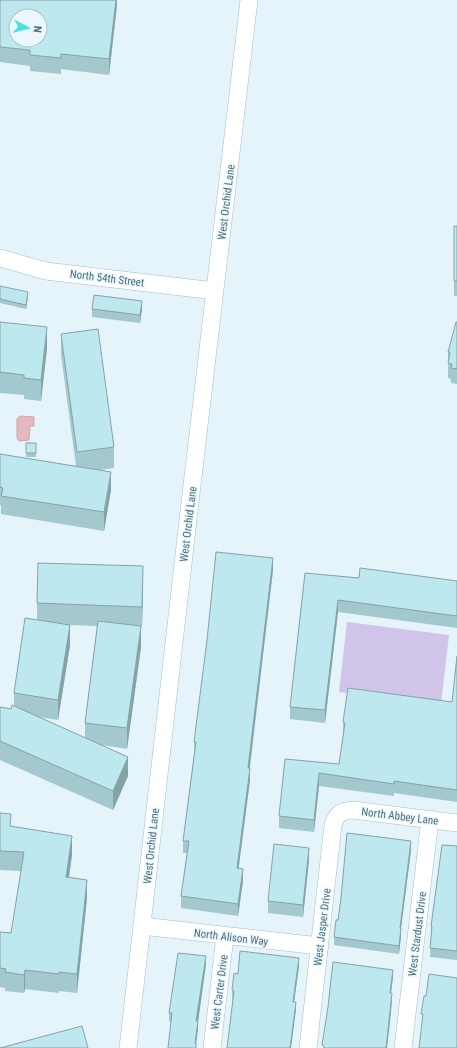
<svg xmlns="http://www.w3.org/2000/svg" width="457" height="1048" viewBox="0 0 457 1048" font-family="'Roboto Condensed',sans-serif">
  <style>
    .green { fill: #d0c4e8 }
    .water { fill: #e4babf; stroke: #d5a1a6 }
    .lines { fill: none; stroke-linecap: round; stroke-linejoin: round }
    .minor-casing { stroke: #a4bfc5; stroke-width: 18 }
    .minor { stroke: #fff; stroke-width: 17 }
    .wall { fill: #a3c8ce; fill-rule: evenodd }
    .shaded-wall { fill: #85a2a7 }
    .building { fill: #bee8ef; stroke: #85a2a7; fill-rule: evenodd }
    .labels { text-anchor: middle; stroke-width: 3; stroke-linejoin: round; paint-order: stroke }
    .street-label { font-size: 11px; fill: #4b6f73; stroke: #ebf7fe }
  </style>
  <rect width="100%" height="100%" fill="#e5f3fb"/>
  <!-- green -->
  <path class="green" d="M347 622 449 635 441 704 339 692Z"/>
  <!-- water -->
  <path class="water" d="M20 416 34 417V426H30L29 440 19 441 17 438V419Z"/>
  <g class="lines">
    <defs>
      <path id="minor" d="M0 258 46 271 215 291
        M142 926 320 946
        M128 1048 189 511 249 0
        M212 1048 225 936
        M308 1048 333 825C337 813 341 811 353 810L457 823
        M403 1048 430 819"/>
    </defs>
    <!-- minor casing -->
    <use href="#minor" class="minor-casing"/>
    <!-- minor -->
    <use href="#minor" class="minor"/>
  </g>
  <!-- wall -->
  <path class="wall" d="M0 0H117V5L109 75 61 69V74L30 71V66L0 62Z
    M454 226H457V296H454Z
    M0 286 28 296 26 309 0 303Z
    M92 309H142L140 323 92 317Z
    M0 322 47 348 41 401 24 399V395L0 393Z
    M457 322V384L451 383V379L448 378V352Z
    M61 334 114 447V468L100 470 111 490 104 531 1 514V506L0 505V454L76 466 61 355Z
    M26 443H36V457H26Z
    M273 570 250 768V780L238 869 243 881 238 916 181 908V896L187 853H183V841L194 754V742Z
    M305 573 359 578 457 581V628L338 612 325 723 290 719V707Z
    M143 587 142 627H141V647L127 749 102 745 128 776 113 810 0 760V707L11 709 14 706V693L37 620V603ZM70 625 97 626 85 723V738L38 717 58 720 70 645Z
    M457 656V802L394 793V796L319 786 314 832 279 828V816L285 759 339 764 343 735V722L452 702Z
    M0 813 11 826 72 855 69 878 87 898 77 993 59 991V993L25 989 24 993 5 991V988L0 987V932L11 933 21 871 0 870Z
    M457 846V960L430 957V948L432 935 431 926Z
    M411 850 401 928V936L399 954 334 945V937L338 920Z
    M309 860 303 917 268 913V901Z
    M206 964 198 1022 196 1048 171 1022 169 1021V1013Z
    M299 966 294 1002 296 1010 229 1034 233 999H232V990L238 974Z"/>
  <!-- shaded-wall -->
  <path class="shaded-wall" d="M116 0H117V5L109 75V59Z
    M28 292V296L26 309V305Z
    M142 301V309L140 323V315Z
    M47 327V348L41 401V380Z
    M111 472V490L104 531V512Z
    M273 558V570L248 780V768Z
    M143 566V587L142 627V607Z
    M338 600V612L325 723V710Z
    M70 625V645L58 720V700Z
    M141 626V647L127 749V728Z
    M128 757V776L113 810V791Z
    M250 768V780L237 881V868Z
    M319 773V786L314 832V820Z
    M72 836V855L66 896V877Z
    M411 841V850L400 936V928Z
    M309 848V860L303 917V905Z
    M243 869V881L238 916V904Z
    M87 880V898L77 993V974Z
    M401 928V936L399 954V946Z
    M206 956V964L198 1022V1030L195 1048 196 1021Z
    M299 958V966L293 1010V1002Z
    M25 970V989L24 993V975Z
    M393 970V978L390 1001V993Z
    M392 993V1001L390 1022 387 1048H386Z
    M296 1002V1010L291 1048H290Z"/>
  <!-- building -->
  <path class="building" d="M0 0H116L109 59 61 54V58L30 55V50L0 47ZM16 16H40V40H16Z
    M454 226H457V281H454Z
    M0 286 28 292 26 305 0 299Z
    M94 295 142 301 140 315 92 309Z
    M0 322 47 327 41 380 24 378V375L0 372Z
    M456 322H457V369L451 368 452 364 448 363 450 352H448Z
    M98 329 114 447 77 452 61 334Z
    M26 443H36V453H26Z
    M0 454 111 472 104 512 1 496 3 488 0 487Z
    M216 552 273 558 248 768H250L237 868 243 869 238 904 181 896 189 841H183L196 742H194L207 640Z
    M38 563 143 566 142 607 37 603Z
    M360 568 457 581V616L338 600 325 710 290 707 305 573 359 578Z
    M25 618 70 625 58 700 14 693Z
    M98 621 141 626 127 728 85 723Z
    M457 656V790L394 781V784L319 773 314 820 279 816 285 759 339 764 345 723 343 722 348 688 452 702Z
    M12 705 128 757 113 791 0 741V707L11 709Z
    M0 813 11 814 10 826 72 836 66 877 87 880 77 974 59 972V974L25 970 24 975 5 972 6 969 0 968V932L11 933 24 852 0 851Z
    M347 833 411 841 400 928H401L399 946 334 937 336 920H338L341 898Z
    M274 844 309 848 303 905 268 901Z
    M442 845 457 846V951L430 948 432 926H431Z
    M240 951 299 958 293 1002H296L290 1048H227L234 991 232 990 234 973 238 974Z
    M178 953 206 956 196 1021H198L195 1043H196V1048H168L172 1013H169Z
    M333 962 393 970 390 993H392L386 1048H324V1046L322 1045 328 1007Z
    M429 974 457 978V1048H419L423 1014H421L424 996H426Z
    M82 1026 88 1048H0Z"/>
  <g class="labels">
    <!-- street labels -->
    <g class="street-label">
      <text transform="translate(226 202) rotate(-83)" y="4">West Orchid Lane</text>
      <text transform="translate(107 278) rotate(7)" y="4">North 54th Street</text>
      <text transform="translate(188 524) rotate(-83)" y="4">West Orchid Lane</text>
      <text transform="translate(400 816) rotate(7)" y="4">North Abbey Lane</text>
      <text transform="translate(151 846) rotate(-84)" y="4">West Orchid Lane</text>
      <text transform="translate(322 927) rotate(-83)" y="4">West Jasper Drive</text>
      <text transform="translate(417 934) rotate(-83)" y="4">West Stardust Drive</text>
      <text transform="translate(231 937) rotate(7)" y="4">North Alison Way</text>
      <text transform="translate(219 992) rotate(-83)" y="4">West Carter Drive</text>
    </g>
  </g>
  <!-- north arrow -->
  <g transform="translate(28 28) rotate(97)"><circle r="19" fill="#ebf7fe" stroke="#abc1c6"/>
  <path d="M0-3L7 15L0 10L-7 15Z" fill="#50e0db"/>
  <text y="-6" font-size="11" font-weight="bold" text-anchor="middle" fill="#4b6f73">N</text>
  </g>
</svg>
